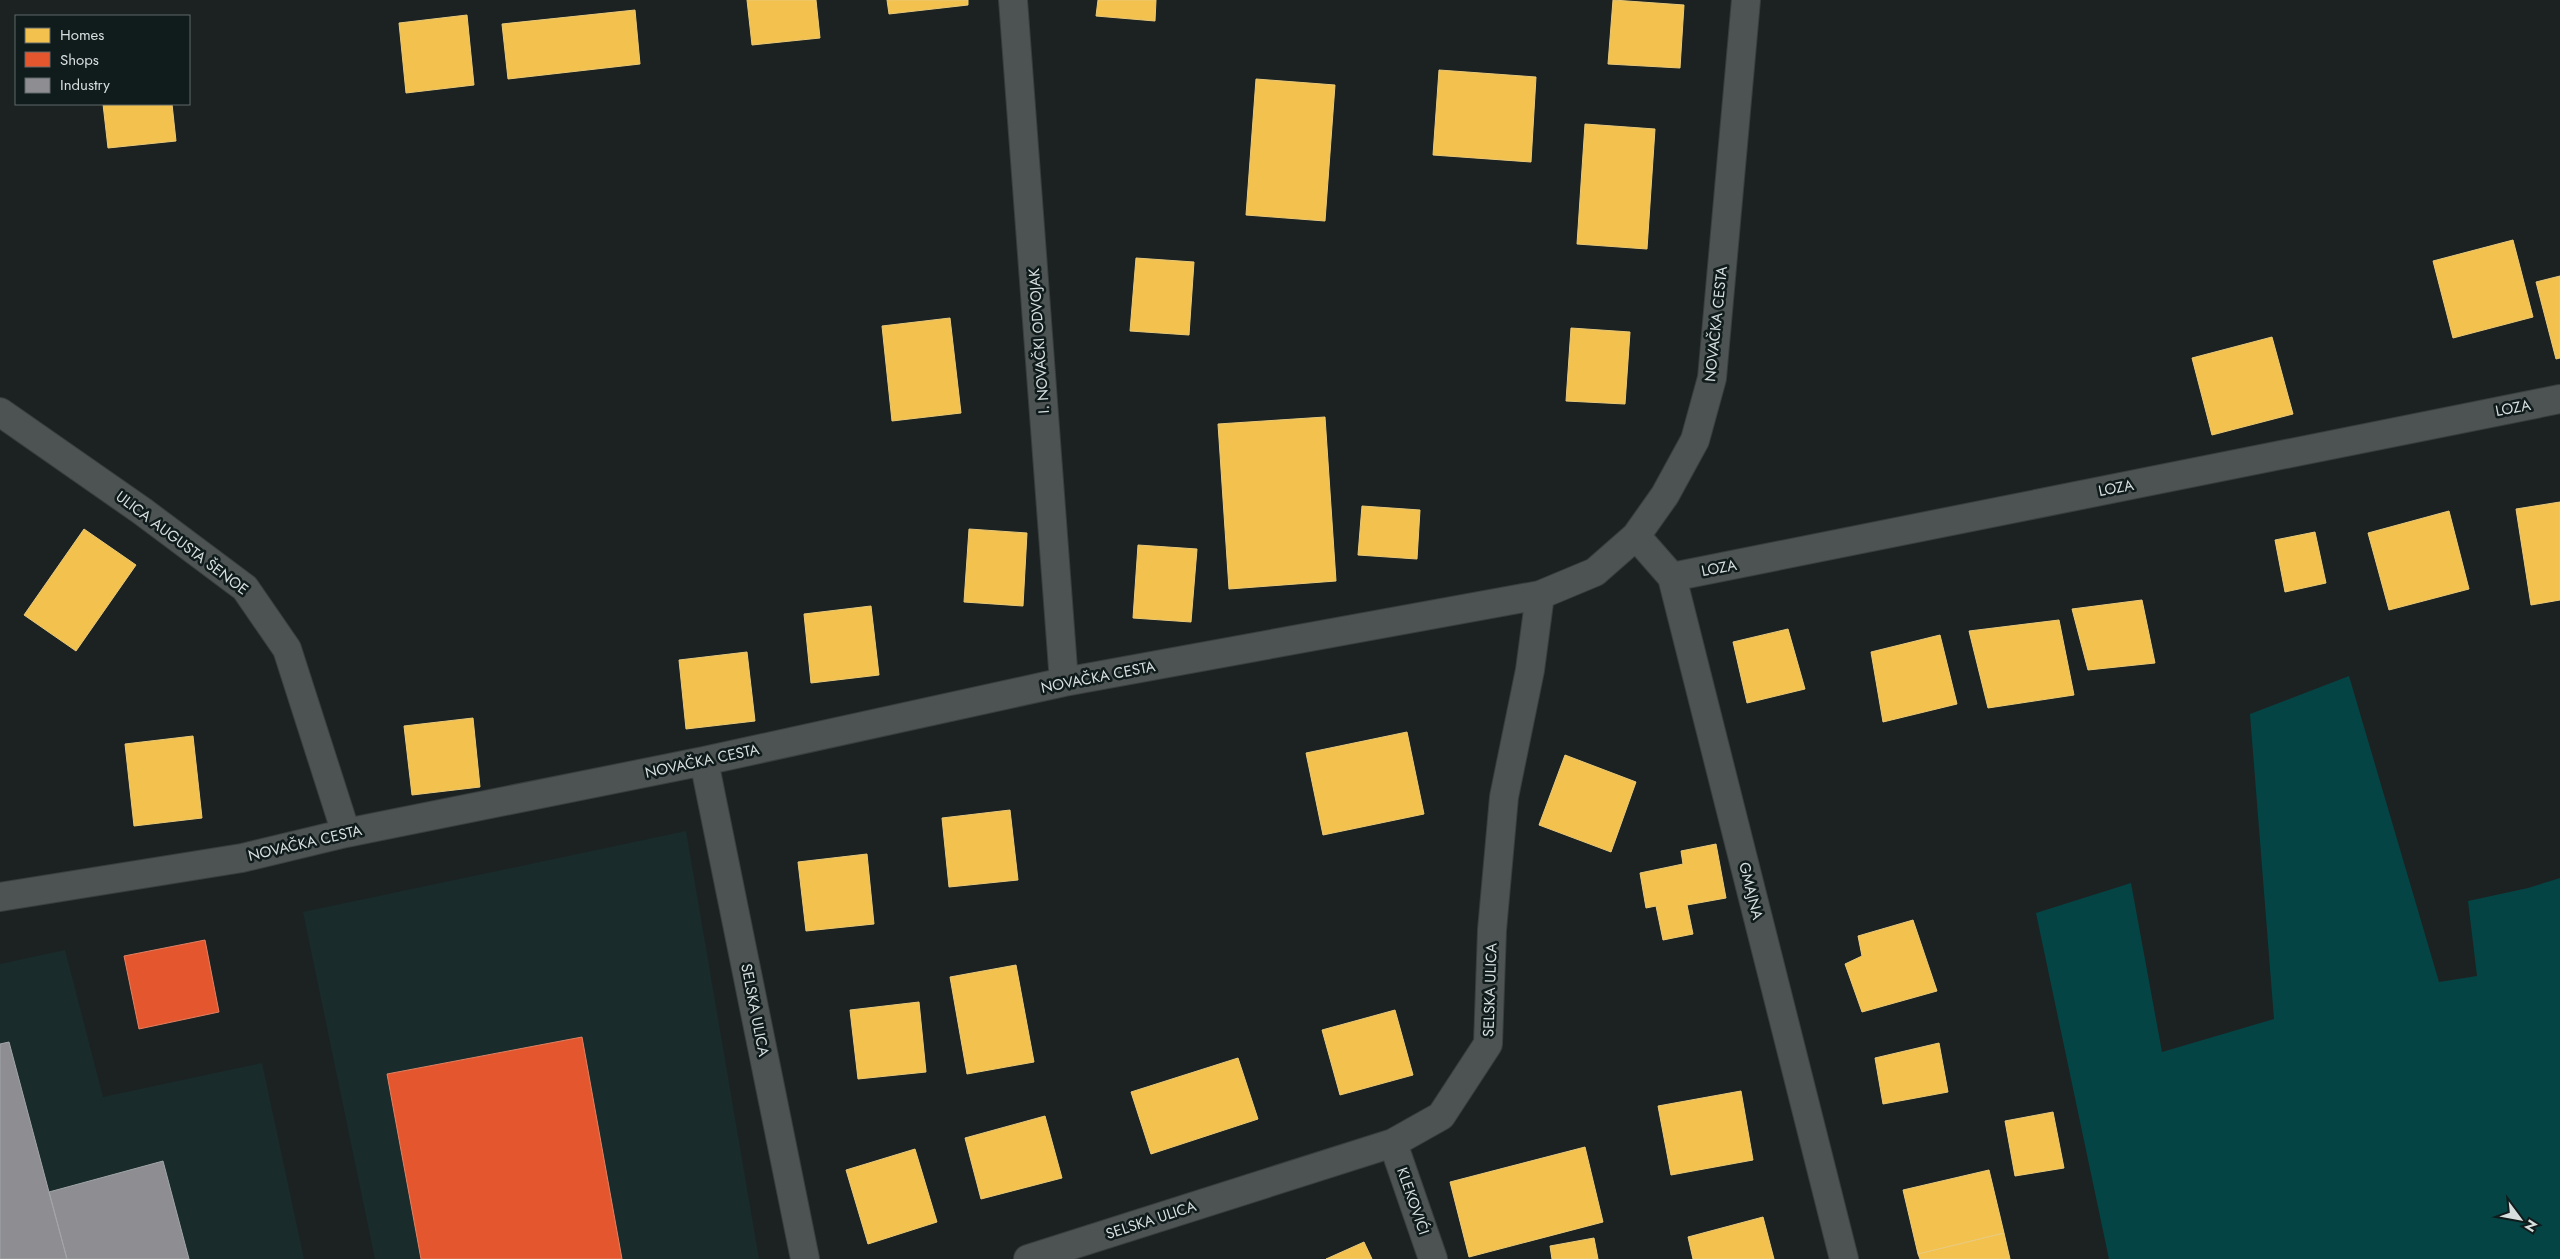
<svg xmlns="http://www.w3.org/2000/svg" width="2560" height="1259" viewBox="0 0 2560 1259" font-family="Jost,sans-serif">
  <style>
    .built { fill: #192b2b }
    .green { fill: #054444 }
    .homes { fill: #f2c14e; stroke: #eaca79 }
    .shops { fill: #e4572e; stroke: #e08063 }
    .industry { fill: #8d8d92; stroke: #a3a5a9 }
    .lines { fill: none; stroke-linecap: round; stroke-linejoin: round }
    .minor-casing { stroke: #383d3d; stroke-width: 30 }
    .minor { stroke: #4d5252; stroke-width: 28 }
    .labels { text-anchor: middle; stroke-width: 5; stroke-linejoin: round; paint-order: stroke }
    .street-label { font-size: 15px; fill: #d7dede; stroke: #101b1b }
  </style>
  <rect width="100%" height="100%" fill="#1c2222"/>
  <!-- built -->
  <path class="built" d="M686 831 759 1259H375L303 912Z
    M65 950 103 1097 262 1063 304 1259H0V964Z"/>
  <!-- green -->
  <path class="green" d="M2349 676 2439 982 2477 976 2468 901 2528 888 2560 878V1259H2109L2036 913 2131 883 2162 1052 2274 1019 2250 714Z"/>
  <!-- homes -->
  <path class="homes" d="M747 0H816L820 38 752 45Z
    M887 0H968V5L889 14Z
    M1098 0H1156L1155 21 1096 16Z
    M1613 0 1684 5 1680 68 1608 64Z
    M635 10 640 64 508 79 502 24Z
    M467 15 474 85 406 93 399 23Z
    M1439 70 1536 77 1531 162 1433 155Z
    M1256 79 1335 85 1325 221 1246 215Z
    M103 104H172L176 141 108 148Z
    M1585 124 1655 129 1647 249 1577 244Z
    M2513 240 2533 317 2453 338 2433 261Z
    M1136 258 1194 262 1189 335 1130 331Z
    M2560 276V358L2556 359 2536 282Z
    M950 318 961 413 892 421 882 326Z
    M1571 328 1630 332 1625 404 1566 401Z
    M2272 337 2293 414 2212 435 2192 358Z
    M1325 417 1336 581 1229 589 1218 424Z
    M2560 502V600L2531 605 2516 509Z
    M1362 506 1420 510 1417 559 1358 555Z
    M2449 511 2469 589 2389 610 2368 533Z
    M84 529 136 565 76 651 24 615Z
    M969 529 1027 533 1023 606 964 602Z
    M2315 532 2326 583 2285 592 2275 540Z
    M1138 545 1197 549 1191 622 1133 618Z
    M2142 600 2155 663 2088 670 2072 609Z
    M871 606 879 675 811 683 804 614Z
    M2059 620 2074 695 1988 708 1969 631Z
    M1788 629 1805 689 1747 703 1733 642Z
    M1940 635 1957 704 1883 722 1871 652Z
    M747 652 755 721 686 729 679 660Z
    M473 718 480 787 412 795 404 726Z
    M1407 732 1424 814 1323 835 1306 753Z
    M193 736 202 818 134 826 125 744Z
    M1565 755 1636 782 1611 852 1539 825Z
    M1010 810 1018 880 949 887 942 818Z
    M1716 844 1726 898 1687 905 1693 934 1663 940 1656 906 1646 908 1640 873 1683 864 1681 851Z
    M867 854 874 924 806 931 798 862Z
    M1913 920 1937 991 1862 1012 1845 964 1862 956 1858 936Z
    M1016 965 1034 1062 967 1074 950 977Z
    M919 1002 926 1072 858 1079 850 1010Z
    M1395 1010 1413 1075 1340 1095 1322 1030Z
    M1939 1043 1948 1092 1883 1104 1875 1058Z
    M1238 1058 1258 1119 1151 1154 1131 1092Z
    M1741 1091 1753 1160 1671 1175 1658 1106Z
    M2053 1112 2064 1168 2015 1176 2005 1121Z
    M1045 1116 1062 1178 981 1199 965 1138Z
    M1585 1147 1603 1222 1469 1257 1450 1182Z
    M915 1149 937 1222 868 1244 846 1170Z
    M1989 1170 2004 1233 1918 1254 1903 1190Z
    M1763 1217 1774 1259H1693L1688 1237Z
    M2004 1233 2010 1259H1920L1918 1254Z
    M1594 1238 1598 1259H1552L1550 1246Z
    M1364 1242 1372 1259H1326Z"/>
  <!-- shops -->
  <path class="shops" d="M205 940 219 1012 139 1029 124 956Z
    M582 1037 622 1259H421L387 1074Z"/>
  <!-- industry -->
  <path class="industry" d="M9 1042 49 1192 67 1259H0V1044Z
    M163 1161 189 1259H67L49 1192Z"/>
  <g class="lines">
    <defs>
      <path id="minor" d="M1013 0 1064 682
        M0 412 142 511 245 588 287 649 346 833
        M1636 536 1672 577 1844 1259
        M1672 577 2560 399
        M704 761 805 1259
        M0 897 242 858 346 833 704 761 1064 682 1540 595 1595 572 1636 536 1665 495 1695 440 1712 378 1746 0
        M1393 1143 1433 1259
        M1028 1259 1393 1143 1441 1116 1488 1044 1492 930 1504 797 1530 670 1540 595"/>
    </defs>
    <!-- minor casing -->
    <use href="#minor" class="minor-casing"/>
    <!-- minor -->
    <use href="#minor" class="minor"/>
  </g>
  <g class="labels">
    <!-- street labels -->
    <g class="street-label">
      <text transform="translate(1716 324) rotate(-84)" y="5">NOVAČKA CESTA</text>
      <text transform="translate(1039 341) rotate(-94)" y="5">I. NOVAČKI ODVOJAK</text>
      <text transform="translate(2513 408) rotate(-11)" y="5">LOZA</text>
      <text transform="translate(2116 488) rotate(-11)" y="5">LOZA</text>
      <text transform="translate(182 543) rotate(37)" y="5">ULICA AUGUSTA ŠENOE</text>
      <text transform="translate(1719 568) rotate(-11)" y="5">LOZA</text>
      <text transform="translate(1098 677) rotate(-11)" y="5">NOVAČKA CESTA</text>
      <text transform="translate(702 761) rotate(-12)" y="5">NOVAČKA CESTA</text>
      <text transform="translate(305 843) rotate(-13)" y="5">NOVAČKA CESTA</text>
      <text transform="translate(1751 891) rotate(76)" y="5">GMAJNA</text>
      <text transform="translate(1490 990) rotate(-88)" y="5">SELSKA ULICA</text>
      <text transform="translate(755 1010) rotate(79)" y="5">SELSKA ULICA</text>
      <text transform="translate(1413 1201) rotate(71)" y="5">KLEKOVIĆI</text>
      <text transform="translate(1151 1220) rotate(-18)" y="5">SELSKA ULICA</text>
    </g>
  </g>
  <!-- legend -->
  <rect x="15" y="15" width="175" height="90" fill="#101b1b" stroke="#606969"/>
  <rect x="25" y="28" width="25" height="15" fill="#f2c14e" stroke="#606969"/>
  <text x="60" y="40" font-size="15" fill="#d7dede">Homes</text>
  <rect x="25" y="52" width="25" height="15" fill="#e4572e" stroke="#606969"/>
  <text x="60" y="65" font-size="15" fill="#d7dede">Shops</text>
  <rect x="25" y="78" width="25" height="15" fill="#8d8d92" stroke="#606969"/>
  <text x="60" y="90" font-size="15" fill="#d7dede">Industry</text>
  <!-- north arrow -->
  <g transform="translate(2520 1219) rotate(122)" stroke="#101b1b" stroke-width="4" paint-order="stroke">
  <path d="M0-4L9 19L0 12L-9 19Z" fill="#d7dede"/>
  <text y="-8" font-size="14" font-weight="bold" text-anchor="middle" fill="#d7dede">N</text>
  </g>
</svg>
